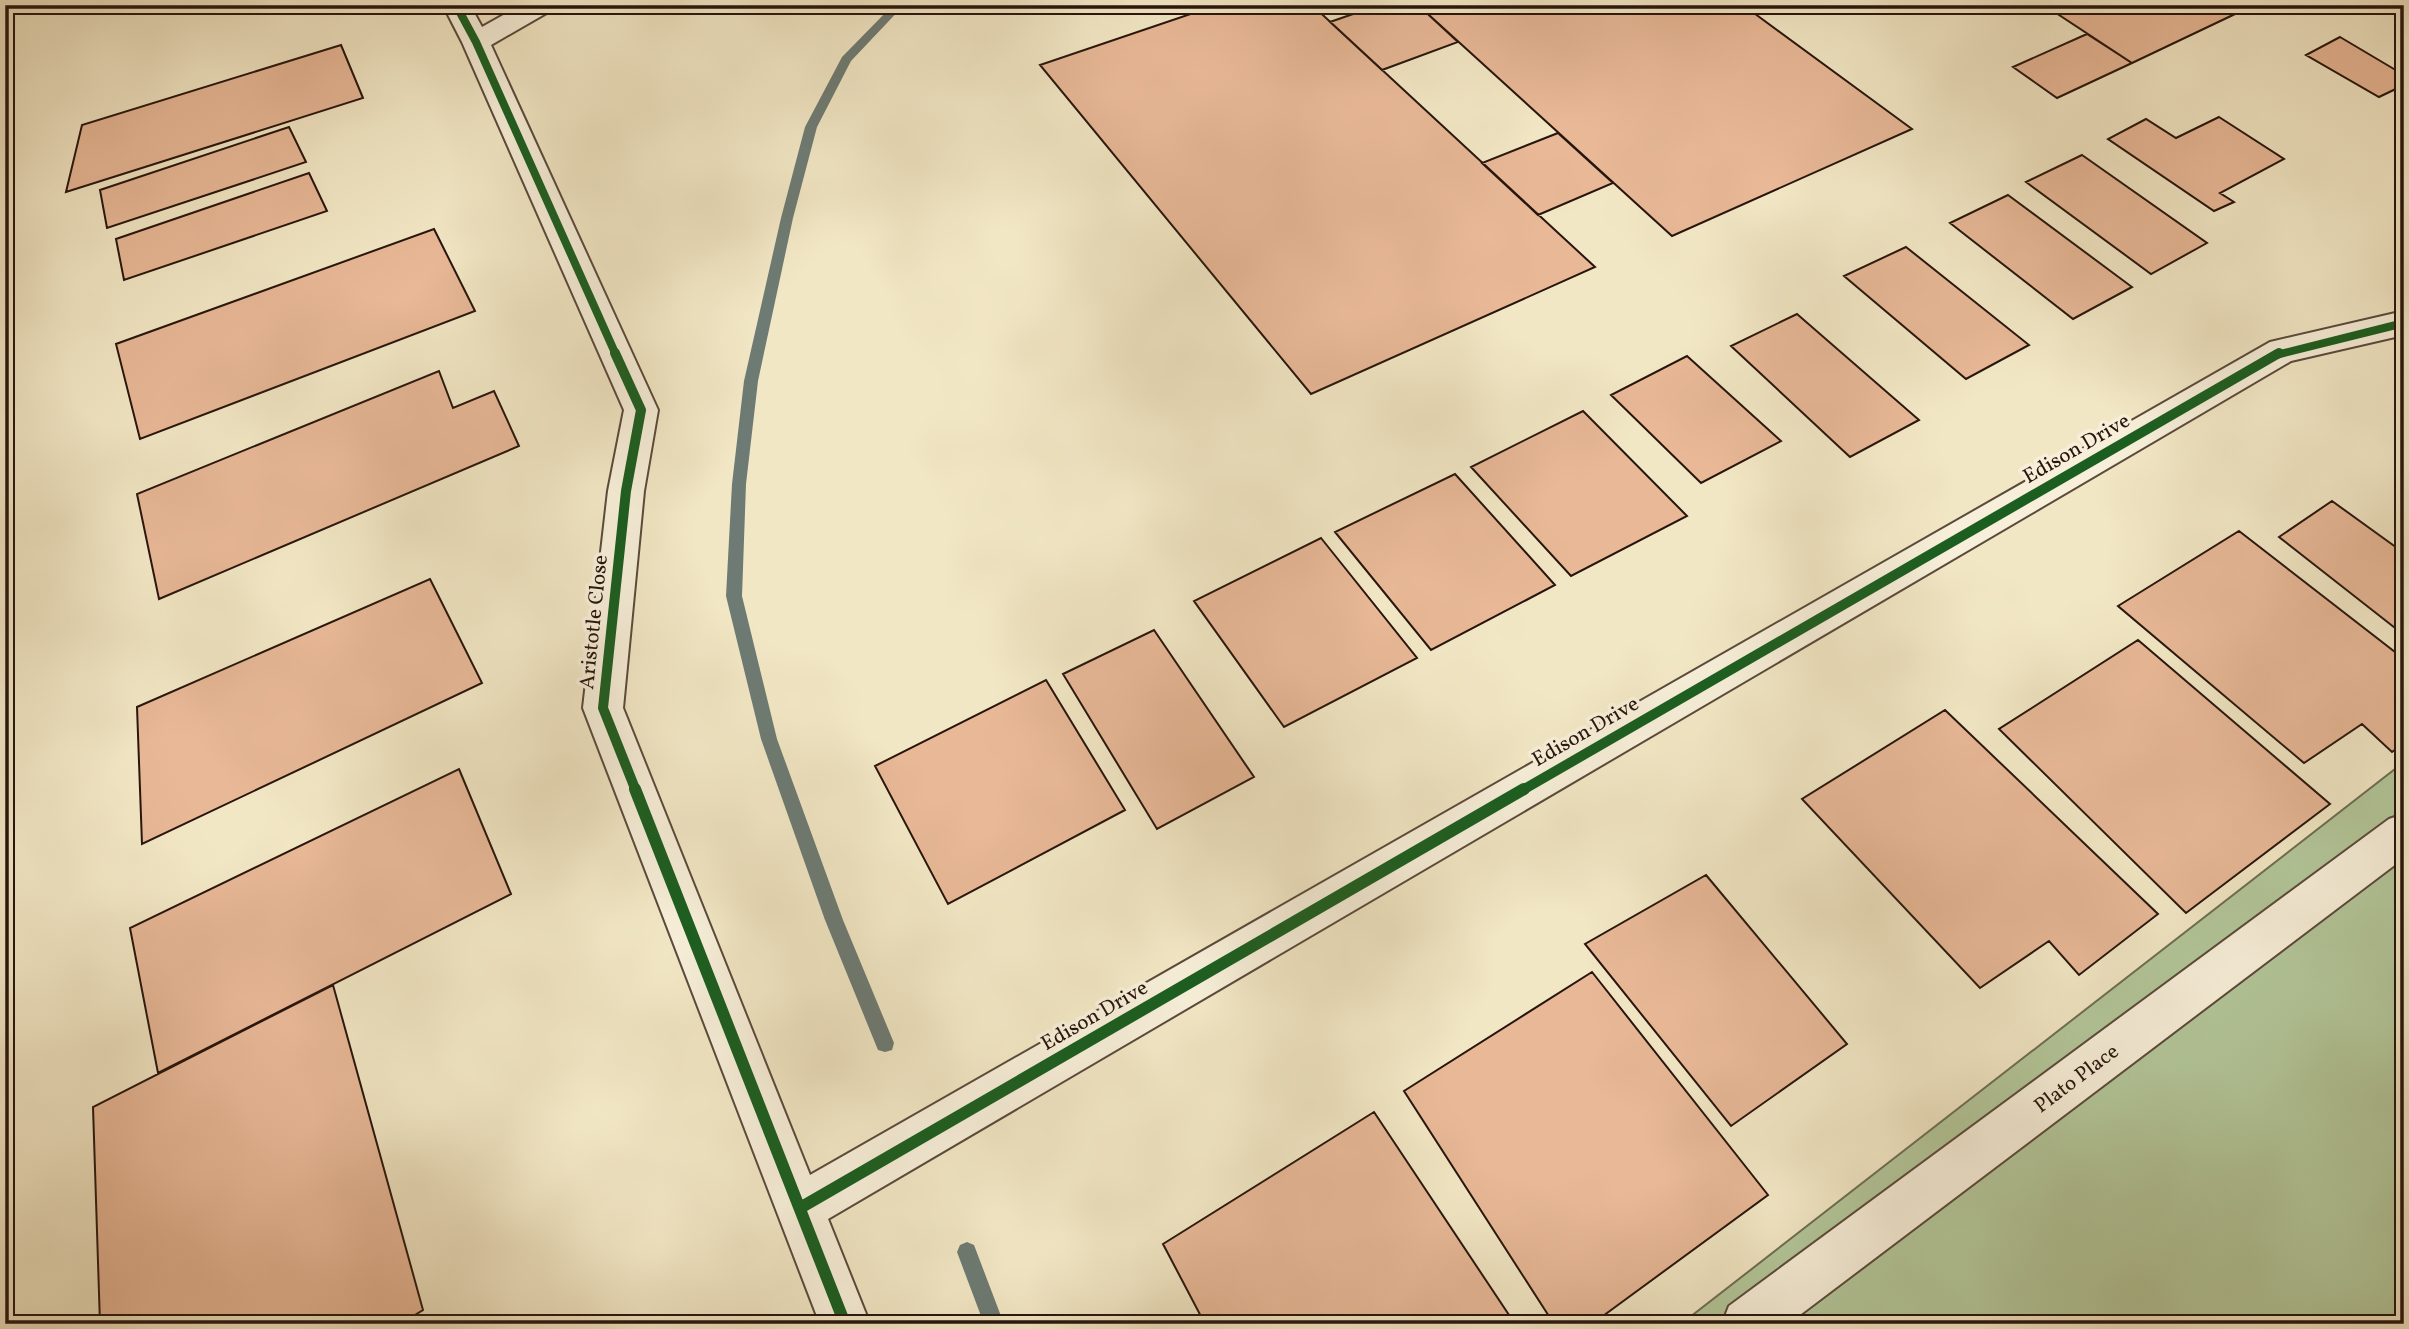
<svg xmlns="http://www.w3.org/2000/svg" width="2409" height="1329" viewBox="0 0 2409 1329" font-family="Vollkorn,serif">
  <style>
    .green { fill: #b3c79a; stroke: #6d6e54; stroke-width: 2 }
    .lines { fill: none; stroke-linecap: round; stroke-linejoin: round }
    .stream { fill: #6d7b74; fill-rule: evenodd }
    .building { fill: #e8b897; stroke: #27150d; stroke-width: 2 }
    .minor-casing { stroke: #5a4a3b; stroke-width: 4 }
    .minor { fill: #f7efd9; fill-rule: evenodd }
    .cycleway-far2-casing { stroke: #f7efd9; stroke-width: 11 }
    .cycleway-far1-casing { stroke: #f7efd9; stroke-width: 14 }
    .cycleway-casing { stroke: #f7efd9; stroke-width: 17 }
    .cycleway-far2 { stroke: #1b5e20; stroke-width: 8 }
    .cycleway-far1 { stroke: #1b5e20; stroke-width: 10 }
    .cycleway { stroke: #1b5e20; stroke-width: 12 }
    .labels { text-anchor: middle; stroke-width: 7; stroke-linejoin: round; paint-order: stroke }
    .street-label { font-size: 21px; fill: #27150d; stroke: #f7efd9 }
  </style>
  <rect width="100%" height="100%" fill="#f2e7c5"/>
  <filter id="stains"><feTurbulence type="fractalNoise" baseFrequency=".00286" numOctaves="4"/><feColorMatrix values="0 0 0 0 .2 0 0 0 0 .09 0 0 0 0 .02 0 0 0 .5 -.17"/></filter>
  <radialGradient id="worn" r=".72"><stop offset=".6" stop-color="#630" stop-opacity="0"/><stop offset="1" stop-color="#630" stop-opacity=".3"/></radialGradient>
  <!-- green -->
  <path class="green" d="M2404 762V1324H1681Z"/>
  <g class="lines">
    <!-- stream -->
    <path class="stream" d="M893 5H904L851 61 817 127 793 218 758 381 746 484 742 596 777 739 843 920 894 1043 892 1050 885 1052 878 1050 825 920 761 739 726 596 732 484 744 381 781 218 805 127 842 57Z
      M967 1242 974 1245 1004 1324H984L957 1252 960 1245Z"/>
  </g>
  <!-- building -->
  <path class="building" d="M1217 5H1312L1595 267 1311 394 1040 65Z
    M1379 5H1418L1458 42 1382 70 1330 22Z
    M1418 5H1743L1912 129 1672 236Z
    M2044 5H2254L2132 63Z
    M2087 34 2132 63 2057 98 2013 67Z
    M2340 37 2404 75V85L2379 97 2306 55Z
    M341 45 363 98 66 192 82 125Z
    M2219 117 2284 159 2220 193 2234 202 2214 211 2108 139 2146 119 2176 138Z
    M289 127 306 162 107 228 100 190Z
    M1558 133 1613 183 1538 215 1482 163Z
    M2082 155 2207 243 2151 274 2026 182Z
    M309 173 327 211 124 280 116 239Z
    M2008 195 2132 287 2073 319 1950 223Z
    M434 229 475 311 140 439 116 344Z
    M1906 247 2029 345 1966 379 1844 276Z
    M1797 314 1919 420 1850 457 1731 346Z
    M1687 356 1781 441 1701 483 1611 395Z
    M439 371 453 408 494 391 519 446 159 599 137 494Z
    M1583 411 1687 516 1571 576 1471 467Z
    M1455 474 1555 585 1431 650 1335 532Z
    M2332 501 2404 553V635L2279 537Z
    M2239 531 2404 659V743L2392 752 2362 724 2304 763 2118 606Z
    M1321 538 1417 658 1284 727 1194 601Z
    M430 579 482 683 142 844 137 707Z
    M1154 630 1254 777 1157 829 1063 674Z
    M2138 640 2330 804 2186 913 1999 729Z
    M1046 680 1125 810 948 904 875 766Z
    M1945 710 2158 914 2079 975 2049 941 1980 988 1802 799Z
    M459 769 511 894 158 1073 130 928Z
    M1706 875 1847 1044 1731 1126 1585 944Z
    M1592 972 1768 1195 1592 1324H1554L1404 1091Z
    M333 985 423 1310 400 1324H100L93 1107Z
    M1374 1112 1515 1324H1205L1163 1244Z"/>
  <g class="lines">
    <defs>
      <path id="minor" d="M443 5H470L482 27 521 5H554L550 11 491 45 658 410 644 491 623 708 810 1175 2270 342 2404 311V335L2291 361 828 1219 870 1324H820L583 708 608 491 624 410 462 42Z
        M2404 814V858L1788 1324H1722L1729 1306 2389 819Z"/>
    </defs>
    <!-- minor casing -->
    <use href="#minor" class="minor-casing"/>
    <!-- minor -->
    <use href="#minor" class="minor"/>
    <defs>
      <path id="cycleway-far2" d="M456 5 476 42 616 355
        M2276 355 2404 323"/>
      <path id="cycleway-far1" d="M615 353 641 410 626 491 603 708 636 791
        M1521 791 2279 353"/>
      <path id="cycleway" d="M635 789 845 1324
        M800 1208 1524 789"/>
    </defs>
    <!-- cycleway-far2 casing -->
    <use href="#cycleway-far2" class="cycleway-far2-casing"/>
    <!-- cycleway-far1 casing -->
    <use href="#cycleway-far1" class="cycleway-far1-casing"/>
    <!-- cycleway casing -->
    <use href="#cycleway" class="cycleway-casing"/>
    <!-- cycleway-far2 -->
    <use href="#cycleway-far2" class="cycleway-far2"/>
    <!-- cycleway-far1 -->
    <use href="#cycleway-far1" class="cycleway-far1"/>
    <!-- cycleway -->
    <use href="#cycleway" class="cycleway"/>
  </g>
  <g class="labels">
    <!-- street labels -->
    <g class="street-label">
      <text transform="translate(2076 448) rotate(-30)" y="7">Edison Drive</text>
      <text transform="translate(593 622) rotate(-84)" y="7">Aristotle Close</text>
      <text transform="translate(1585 731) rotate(-30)" y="7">Edison Drive</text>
      <text transform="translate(1094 1015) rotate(-30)" y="7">Edison Drive</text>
      <text transform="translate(2076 1078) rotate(-37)" y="7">Plato Place</text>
    </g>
  </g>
  <!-- margin -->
  <rect width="2409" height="1329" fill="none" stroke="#f2e7c5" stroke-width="28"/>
  <rect x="7" y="7" width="2395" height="1315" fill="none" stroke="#27150d" stroke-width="3.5"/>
  <rect x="14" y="14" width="2381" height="1301" fill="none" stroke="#27150d" stroke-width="2"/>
  <rect width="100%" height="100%" filter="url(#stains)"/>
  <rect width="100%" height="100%" fill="url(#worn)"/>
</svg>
